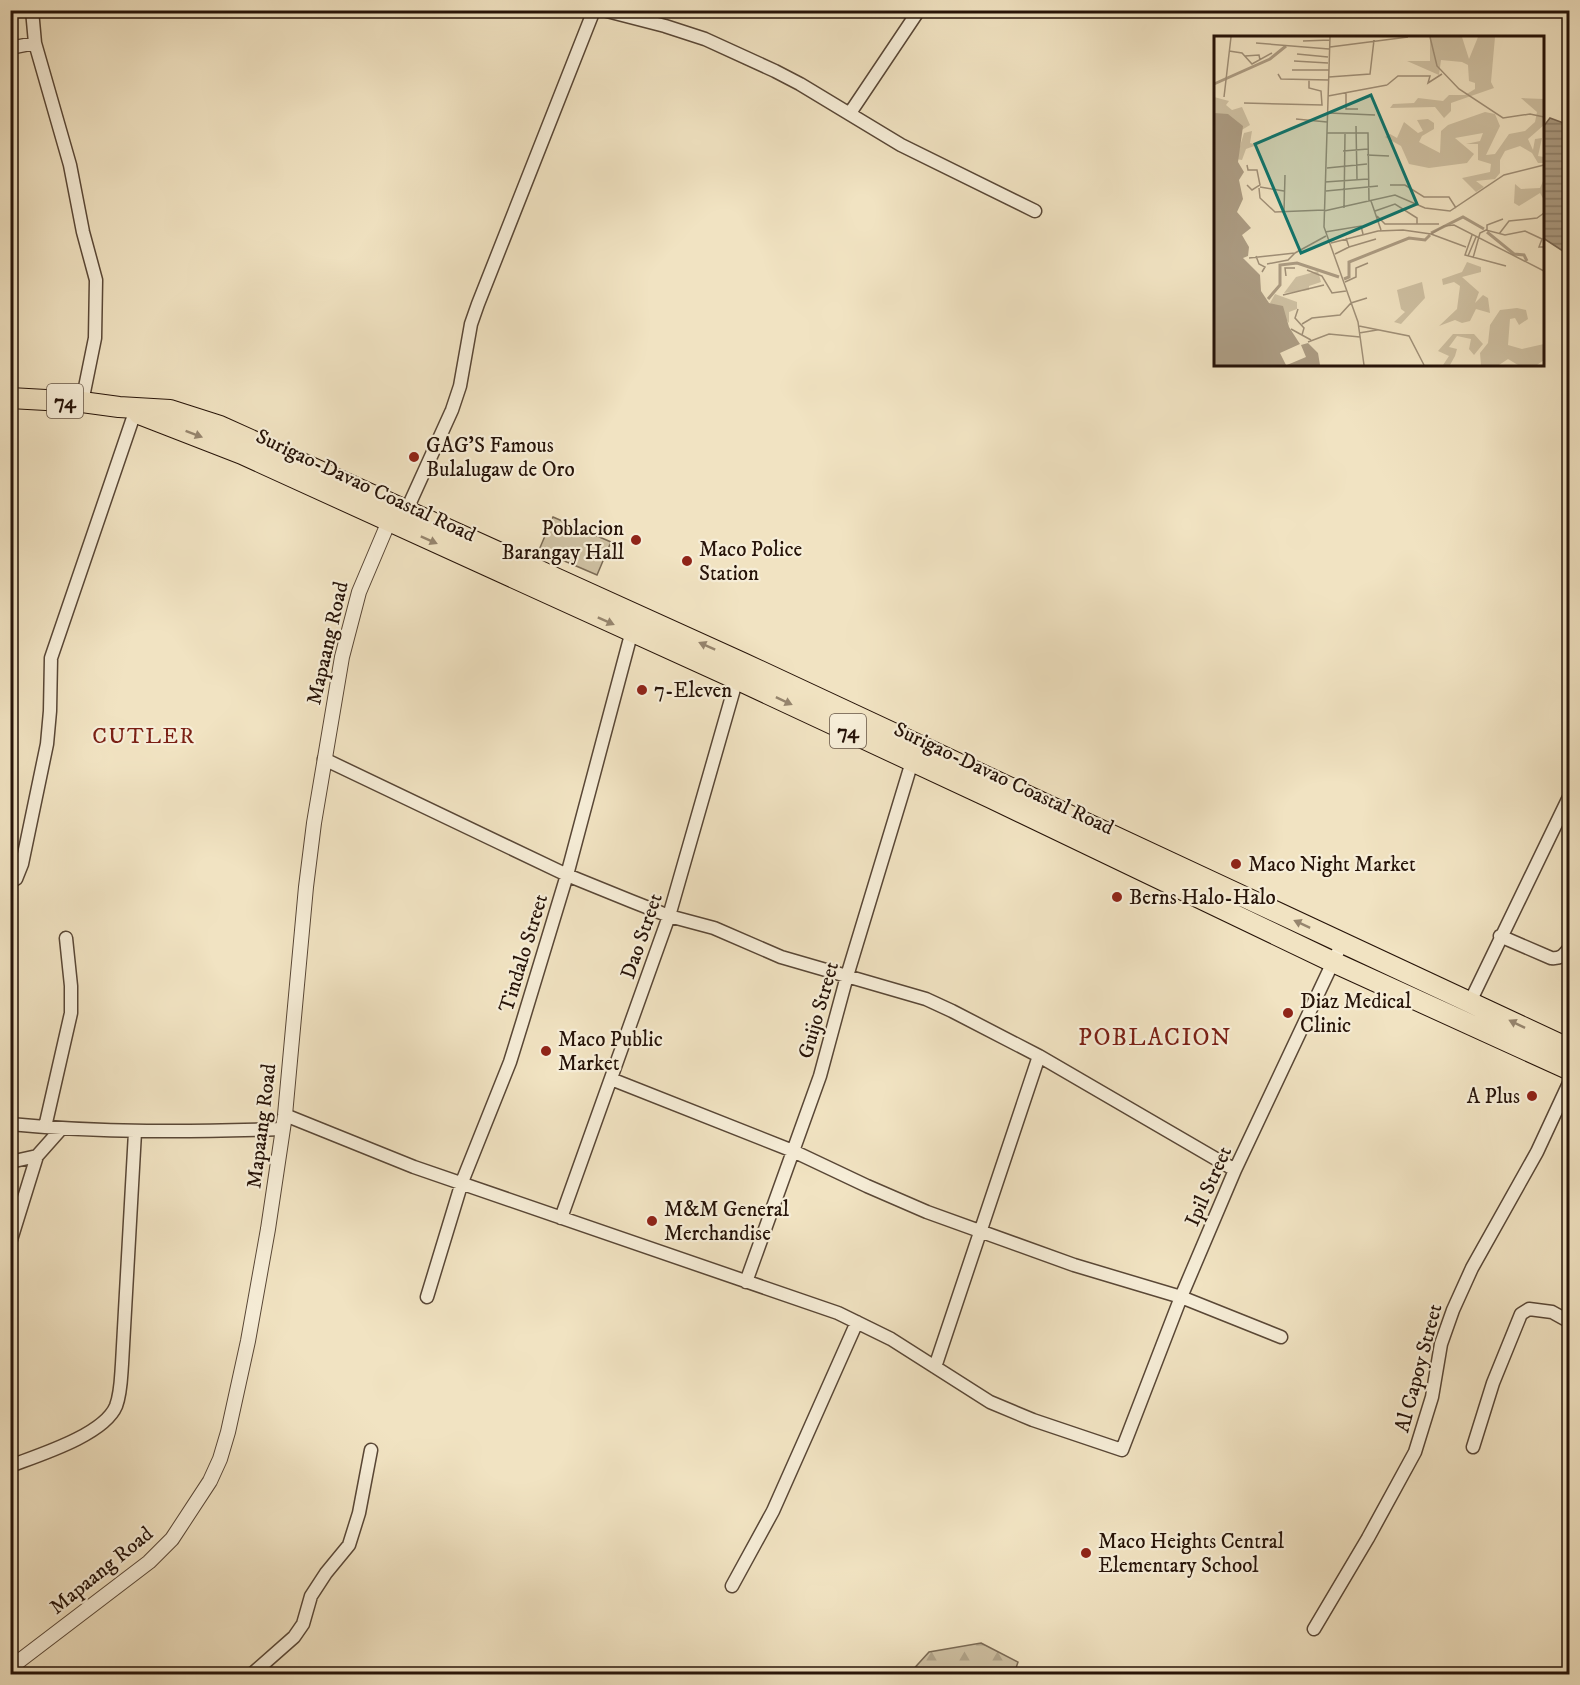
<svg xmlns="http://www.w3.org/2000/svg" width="1580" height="1685" viewBox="0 0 1580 1685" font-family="'IM FELL DW Pica',serif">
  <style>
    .forest { fill: url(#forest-firs); stroke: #7a6a55; stroke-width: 1.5 }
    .garden { fill: #cec0a2; stroke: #7a6a55; stroke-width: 1.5 }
    .water { fill: url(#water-rules); stroke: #766552; stroke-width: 1.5 }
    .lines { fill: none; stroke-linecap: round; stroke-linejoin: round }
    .minor-casing { stroke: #594736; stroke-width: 15 }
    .tertiary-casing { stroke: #594736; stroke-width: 16 }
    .trunk-casing { stroke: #261308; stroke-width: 22 }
    .minor { stroke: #f6edd7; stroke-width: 12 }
    .tertiary { stroke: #f6edd7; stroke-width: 14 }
    .trunk { stroke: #f1e3c2; stroke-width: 20 }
    .oneway { fill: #96856e }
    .poi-dot { fill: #8f2418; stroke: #f6edd7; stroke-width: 2 }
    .labels { text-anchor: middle; stroke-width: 4.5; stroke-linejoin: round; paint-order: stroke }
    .shield { fill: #f6edd7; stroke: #645446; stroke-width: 1.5 }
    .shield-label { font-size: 20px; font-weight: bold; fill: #261308 }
    .poi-label { font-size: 21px; fill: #261308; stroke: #f6edd7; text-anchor: start }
    .street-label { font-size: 21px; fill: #261308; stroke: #f6edd7 }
    .neighbourhood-label { font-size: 22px; letter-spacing: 1.5px; fill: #7a1f14; stroke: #f6edd7 }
    .quarter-label { font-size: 24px; letter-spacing: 1.5px; fill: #7a1f14; stroke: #f6edd7 }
    .inset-river { fill: none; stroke: #ac9c83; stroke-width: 3 }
    .inset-road { fill: none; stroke: #a09078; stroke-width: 1.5 }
    .view { fill: #0f766e; fill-opacity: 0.15; stroke: #0f766e; stroke-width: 3 }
    .inset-edge { fill: none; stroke: #261308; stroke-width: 3 }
  </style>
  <defs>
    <pattern id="forest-firs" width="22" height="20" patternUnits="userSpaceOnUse" patternTransform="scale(1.5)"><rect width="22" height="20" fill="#cec0a2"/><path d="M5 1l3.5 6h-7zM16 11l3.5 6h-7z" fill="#b1a48a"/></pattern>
    <pattern id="water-rules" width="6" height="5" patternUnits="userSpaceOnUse" patternTransform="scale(1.5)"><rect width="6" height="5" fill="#ac9c83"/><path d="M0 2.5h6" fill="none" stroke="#8c7e69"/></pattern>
  </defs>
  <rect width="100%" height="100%" fill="#f1e3c2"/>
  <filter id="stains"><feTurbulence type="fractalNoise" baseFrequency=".00333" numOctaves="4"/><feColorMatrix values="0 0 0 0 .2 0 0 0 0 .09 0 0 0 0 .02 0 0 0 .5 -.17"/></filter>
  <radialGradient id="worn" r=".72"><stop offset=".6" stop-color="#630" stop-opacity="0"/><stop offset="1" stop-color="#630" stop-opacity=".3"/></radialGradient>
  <!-- forest -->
  <path class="forest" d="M981 1643 1018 1662 1014 1674H909L929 1652Z"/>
  <!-- garden -->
  <path class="garden" d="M553 517 611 542 597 575 539 550Z"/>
  <!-- water -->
  <path class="water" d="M1550 118 1569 125V255L1543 238V127Z"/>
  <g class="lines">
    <defs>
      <path id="minor" d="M32 10 35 43 70 165 83 232 96 280 95 338 82 402
        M603 10 665 26 705 39 775 71 800 84 901 145 1035 211
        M10 48 35 43
        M850 113 919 10
        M404 516 452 410 460 386 471 324 478 304 594 10
        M324 759 567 875 631 901 669 916 714 928 781 957 926 999 952 1011 1039 1056 1235 1170
        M10 881 16 879 22 864 47 744 50 711 51 658 135 412
        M1500 936 1551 958C1561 959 1564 955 1570 947
        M1470 1002 1570 795
        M611 1079 793 1151 867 1186 927 1212 1074 1265 1181 1297 1281 1337
        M285 1115 414 1167 838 1313 891 1339 990 1402 1033 1420 1122 1450 1181 1297 1235 1170 1342 943
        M10 1124C102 1133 192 1132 283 1129
        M45 1127 71 1013V986L66 938
        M10 1162 37 1156 61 1129
        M561 1218 669 916 738 675
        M10 1243 37 1156
        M746 1282 820 1076 847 976 914 755
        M427 1297 462 1182 510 1062 523 1020 567 875 633 627
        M935 1367 1039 1056
        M1473 1447 1493 1383 1521 1314 1529 1309 1552 1312 1570 1322
        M10 1466C39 1455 104 1435 116 1406 121 1393 121 1377 122 1364L135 1132
        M732 1586 773 1511 857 1322
        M1314 1629 1368 1538 1415 1452 1432 1397 1441 1344 1453 1310 1472 1268 1537 1152 1570 1081
        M252 1674 294 1637 303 1624 311 1596 326 1573 349 1545 359 1513 371 1450"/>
      <path id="tertiary" d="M10 1668 149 1562 172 1539 210 1481 220 1459 228 1432 248 1341 268 1229 285 1115 306 887 314 823 342 657 359 592 392 514"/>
      <path id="trunk" d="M10 398 82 402 119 407 170 410 220 426 743 663 1570 1049
        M139 414 242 454 736 679 991 798 1333 962 1570 1070"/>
    </defs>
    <!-- minor casing -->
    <use href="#minor" class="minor-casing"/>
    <!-- tertiary casing -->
    <use href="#tertiary" class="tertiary-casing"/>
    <!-- trunk casing -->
    <use href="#trunk" class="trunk-casing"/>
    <!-- minor -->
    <use href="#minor" class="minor"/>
    <!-- tertiary -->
    <use href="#tertiary" class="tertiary"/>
    <!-- trunk -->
    <use href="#trunk" class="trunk"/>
  </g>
  <!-- one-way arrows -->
  <defs><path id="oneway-solid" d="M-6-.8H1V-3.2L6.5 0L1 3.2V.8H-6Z" transform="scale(1.5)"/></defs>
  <g class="oneway">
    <use href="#oneway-solid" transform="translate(194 434) rotate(21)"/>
    <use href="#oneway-solid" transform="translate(429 540) rotate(24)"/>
    <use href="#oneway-solid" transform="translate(606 621) rotate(24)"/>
    <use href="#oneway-solid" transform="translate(707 646) rotate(-156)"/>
    <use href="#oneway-solid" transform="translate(784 701) rotate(25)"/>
    <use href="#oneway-solid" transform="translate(1302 924) rotate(-155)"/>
    <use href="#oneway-solid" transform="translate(1517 1024) rotate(-154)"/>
  </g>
  <!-- markers -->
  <g class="poi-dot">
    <circle cx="414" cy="457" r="6"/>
    <circle cx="636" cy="540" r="6"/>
    <circle cx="687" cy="561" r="6"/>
    <circle cx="642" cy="690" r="6"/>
    <circle cx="1236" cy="864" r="6"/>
    <circle cx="1117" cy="897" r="6"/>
    <circle cx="1288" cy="1013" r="6"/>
    <circle cx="546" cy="1051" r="6"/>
    <circle cx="1532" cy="1096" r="6"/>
    <circle cx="652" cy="1221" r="6"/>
    <circle cx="1086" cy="1553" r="6"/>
  </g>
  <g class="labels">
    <!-- shield labels -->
    <g class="shield">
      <rect x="47" y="384" width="36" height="34" rx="4.5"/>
      <rect x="830" y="714" width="36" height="34" rx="4.5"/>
    </g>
    <g class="shield-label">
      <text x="65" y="408">74</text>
      <text x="848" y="738">74</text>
    </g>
    <!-- poi labels -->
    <g class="poi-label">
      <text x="426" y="452">GAG'S Famous<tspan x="426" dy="24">Bulalugaw de Oro</tspan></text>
      <text x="624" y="535" text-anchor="end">Poblacion<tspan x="624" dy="24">Barangay Hall</tspan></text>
      <text x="699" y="556">Maco Police<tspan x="699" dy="24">Station</tspan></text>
      <text x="654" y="697">7-Eleven</text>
      <text x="1248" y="871">Maco Night Market</text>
      <text x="1129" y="904">Berns Halo-Halo</text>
      <text x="1300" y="1008">Diaz Medical<tspan x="1300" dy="24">Clinic</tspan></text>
      <text x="558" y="1046">Maco Public<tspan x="558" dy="24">Market</tspan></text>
      <text x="1520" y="1103" text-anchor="end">A Plus</text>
      <text x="664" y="1216">M&amp;M General<tspan x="664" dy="24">Merchandise</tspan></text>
      <text x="1098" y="1548">Maco Heights Central<tspan x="1098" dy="24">Elementary School</tspan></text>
    </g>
    <!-- street labels -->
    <g class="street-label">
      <text transform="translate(366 485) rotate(25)" y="7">Surigao-Davao Coastal Road</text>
      <text transform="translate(327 643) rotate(-77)" y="7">Mapaang Road</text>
      <text transform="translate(1004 778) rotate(25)" y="7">Surigao-Davao Coastal Road</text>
      <text transform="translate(641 936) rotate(-71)" y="7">Dao Street</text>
      <text transform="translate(523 953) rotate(-73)" y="7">Tindalo Street</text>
      <text transform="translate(818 1010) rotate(-74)" y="7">Guijo Street</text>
      <text transform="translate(261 1126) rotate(-83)" y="7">Mapaang Road</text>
      <text transform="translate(1208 1186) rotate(-66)" y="7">Ipil Street</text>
      <text transform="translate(1418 1368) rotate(-75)" y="7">Al Capoy Street</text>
      <text transform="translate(101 1570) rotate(-39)" y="7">Mapaang Road</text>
    </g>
    <!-- neighbourhood labels -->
    <g class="neighbourhood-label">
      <text x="144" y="743">CUTLER</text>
    </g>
    <!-- quarter labels -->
    <g class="quarter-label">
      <text x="1155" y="1045">POBLACION</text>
    </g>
  </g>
  <!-- overview -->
  <g transform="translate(1214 36)">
    <rect width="330" height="330" fill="#f1e3c2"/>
    <path d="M104 235 107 246 95 250V254L70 257 82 241Z" fill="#cec0a2"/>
    <path d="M216 1H248L255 23 264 1H281L277 46 280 52 237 67V75L230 82 221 71 176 72 179 68 200 67 204 62 229 65 235 59H251L261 53V47L255 45 254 29 248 26 227 24 225 39 193 25H216ZM307 62 330 63V89L314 103 319 114 321 103 328 102 324 120 330 121V127H324L318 117 306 110 291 115 286 124V137L281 143 262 145 270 151 262 156 248 142 276 136 277 128 264 124V108H252L266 105 269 97 241 102 260 118 253 127 215 132 195 128 187 110 171 101 176 98 183 102 190 86 204 97 209 95 203 84 214 83 220 87V93L208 100 205 106 226 117 227 95 234 89 271 76 281 78 286 90 272 119 281 118 295 98 311 95 321 86 323 76ZM330 143V164L326 157 305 170 300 167 301 148 307 153 326 152ZM253 226 267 231V236L248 241 265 256 261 267 269 259 274 262 276 277 262 273 256 285 248 287 241 284 225 290 243 273 246 250 240 246 229 249 228 243 248 236ZM208 246 211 262 187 288 180 286 191 276 187 273 183 254ZM303 272 312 274 314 283 305 289 301 282 296 283 294 309 308 313 330 308V324L323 329H304L294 323 285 329H267L266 317 274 307 276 289 286 274ZM239 298H260L269 308 260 319 255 313 257 303 243 300 235 311 243 313 241 320 236 329H229L235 320 224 315Z" fill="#cec0a2"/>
    <path d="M0 61 15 65 12 69 18 74 28 71 36 89 26 95 0 82ZM38 95 36 107 43 109 32 113 28 124 22 123 30 97ZM61 258 83 266V273L75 276V287L56 267Z" fill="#cec0a2"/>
    <path d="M0 77 14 78 29 90 24 126 30 136 25 144 29 163 23 176 37 192 28 199 35 211 34 220 29 222 46 239 47 255 55 267 69 270 75 291 84 305 86 308 66 317 72 329H0ZM94 307 104 317 106 329H73L92 321 87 309Z" fill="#ac9c83"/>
    <path class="inset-river" d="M0 48 56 23 72 10M273 196 300 218 310 219 313 225M217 197 249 181 270 193M130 243 135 241V226L195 202 211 204 216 199M54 263 66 249V229L83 227 125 241"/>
    <path class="inset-road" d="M116 1 110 191 144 286 150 329M216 1 223 30 245 53 289 82 316 78 330 81M89 5 116 4M42 7 115 13M116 11 194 1M15 15 28 17 38 28 58 17M83 18 114 21M31 20 45 19 46 24M80 25 114 27M78 34H115M64 38 67 43 115 44M115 41 156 38 160 4M173 49 184 40H216L214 47 228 38M132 57V73H144M114 60 173 49M10 61 17 1M30 67 108 69 107 55 95 52V44M115 77 161 79M82 83 113 86M142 90 143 143M113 97H154L155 165M129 115 154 113M153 119 175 120M113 132 153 128M111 146 154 143M33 149 38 154 46 149 43 134H34L33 129M176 149H191L210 161H235L242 172M46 151 70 155M45 152 46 162 61 176 110 174M112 155 164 150M157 165 167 194M130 172 131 98M110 175 181 159 211 172 236 175 290 139 330 129M161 175 181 168 203 182V188M70 176 71 139M163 180 171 188H225M273 194V189L289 183M111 196 147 190 149 198M217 198 230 190 240 189 330 235M285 198 295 185 323 182 330 177M258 199 251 219 292 230M117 207 164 195 189 194 217 198 252 211M135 211 162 203M81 217 112 200M121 218 135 211 132 202M42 220 45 228 51 231 48 236M254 220 262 201M35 222 81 217 74 224 53 228M259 222 266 197 272 194 291 199 311 195 328 203 325 211H330M93 234 108 240 118 257 132 255M72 240 71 232H81M131 246 142 241V232L154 227M69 259 110 249M84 273 81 282 90 292 88 299M88 288 98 282 126 279 137 267 153 262M145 290 195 300 210 329M77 293 97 304M145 297 163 294M94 306 115 298 146 301"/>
    <path class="view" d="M157 59 203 168 87 217 41 108Z"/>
    <rect width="330" height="330" class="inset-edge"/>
  </g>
  <!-- margin -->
  <rect width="1580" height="1685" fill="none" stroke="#f1e3c2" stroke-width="36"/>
  <rect x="12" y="12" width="1556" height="1661" fill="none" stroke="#261308" stroke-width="3"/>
  <rect x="18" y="18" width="1544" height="1649" fill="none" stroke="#261308" stroke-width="1.5"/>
  <rect width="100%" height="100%" filter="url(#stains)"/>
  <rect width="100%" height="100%" fill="url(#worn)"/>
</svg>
